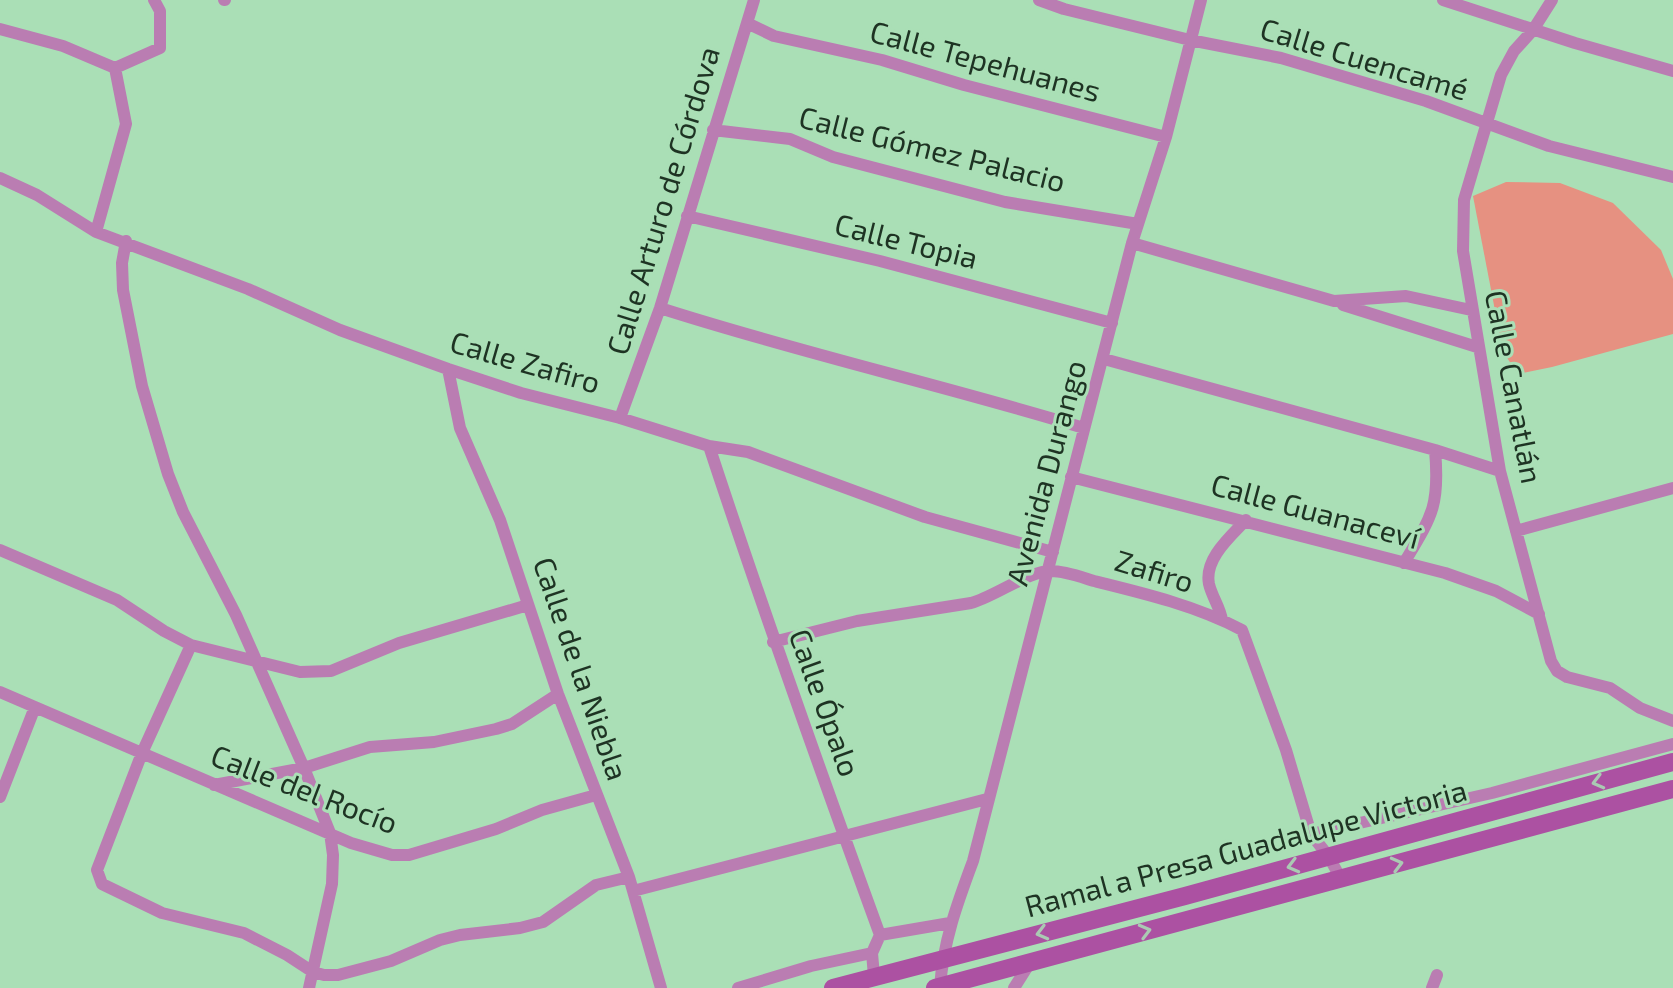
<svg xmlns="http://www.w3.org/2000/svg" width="1673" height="988" viewBox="0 0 1673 988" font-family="'Exo 2',sans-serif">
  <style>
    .green { fill: #e69181 }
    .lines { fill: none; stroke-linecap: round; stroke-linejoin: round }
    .street { stroke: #ba7db2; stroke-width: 12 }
    .secondary { stroke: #ac51a2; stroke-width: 18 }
    .oneway { stroke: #aacab3 }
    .labels { text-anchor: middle; stroke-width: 6; stroke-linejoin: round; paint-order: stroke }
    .street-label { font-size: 30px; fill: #1e3323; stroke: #aadfb6 }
  </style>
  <rect width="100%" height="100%" fill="#aadfb6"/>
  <!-- green -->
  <path class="green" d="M1506 182 1560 183 1613 203 1661 250 1673 279V334L1552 367 1518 374 1503 352 1473 196Z"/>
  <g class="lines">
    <!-- street -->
    <path class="street" d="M224 0H225
      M1039 0 1064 9 1190 40 1281 58 1426 101 1549 146 1673 177
      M1443 0 1575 43 1673 71
      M1552 0 1533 30 1514 51 1501 75 1464 200 1463 251 1500 471 1551 661 1557 671 1567 677 1610 688 1640 708 1673 721
      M747 23 774 36 882 60 964 85 1166 137
      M0 29 63 46 115 68
      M713 130 790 139 833 157 1005 202 1138 224
      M0 178 37 195 96 232 248 289 340 330 448 369 521 393 620 418 709 446 748 452 925 517 1053 552
      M687 216 880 261 1112 323
      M96 232 126 124 115 68 160 48V11L154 0
      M126 241 122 263 123 290 142 386 168 474 183 512 236 615 304 768 330 833 333 855 332 884 309 988
      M1132 243 1334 301 1406 296 1471 310
      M1343 305 1477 347
      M660 308C800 353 943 385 1084 428
      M1104 359 1435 450 1500 471
      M448 369 460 428 500 520 558 694 629 877 661 988
      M620 418 660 308 754 0
      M709 446C763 610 821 773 880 935L872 953 874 976
      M1071 477 1445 573 1496 591 1539 614
      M1516 531 1673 488
      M0 550 117 600 164 631 191 645 300 672 331 671 399 643 528 605
      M1404 563C1432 516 1440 506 1435 450
      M1222 620C1220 607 1212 597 1209 584 1204 559 1230 537 1246 520
      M773 642 857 621 971 603C994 597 1030 570 1051 571 1065 571 1081 577 1094 581 1143 593 1197 606 1242 630L1286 750 1311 834 1329 857 1341 879
      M191 645 142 753 97 870 102 884 162 913 244 933 287 955 313 972 324 975H338L391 961 440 940 460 935 520 928 543 922 596 885 629 877
      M0 692 351 843 392 855H409L496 829 542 810 596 795
      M214 785 304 768 370 747 434 742 496 729 512 724 558 694
      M0 797 35 707
      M1311 834 1492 793 1673 744
      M633 891 987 799
      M880 935 950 923
      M738 988 811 966 872 953
      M940 988C943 942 957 904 973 861L1132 243 1166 137 1201 0
      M1014 988 1031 961
      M1432 988 1437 975"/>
    <!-- secondary -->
    <path class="secondary" d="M833 988 1185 896 1673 762
      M935 988 1673 789"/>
  </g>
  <!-- one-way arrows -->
  <defs><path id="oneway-chevron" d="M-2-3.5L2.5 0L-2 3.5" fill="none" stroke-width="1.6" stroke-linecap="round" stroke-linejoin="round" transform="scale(2)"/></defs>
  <g class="oneway">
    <use href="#oneway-chevron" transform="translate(1598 782) rotate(165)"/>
    <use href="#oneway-chevron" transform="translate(1397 864) rotate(-15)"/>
    <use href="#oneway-chevron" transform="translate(1293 866) rotate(165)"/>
    <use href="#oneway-chevron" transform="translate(1145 931) rotate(-15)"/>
    <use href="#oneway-chevron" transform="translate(1042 933) rotate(165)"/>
  </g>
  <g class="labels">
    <!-- street labels -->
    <g class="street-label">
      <text transform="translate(1364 60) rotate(17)" y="10">Calle Cuencamé</text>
      <text transform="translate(985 62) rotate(15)" y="10">Calle Tepehuanes</text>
      <text transform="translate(932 150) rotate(14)" y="10">Calle Gómez Palacio</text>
      <text transform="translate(664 201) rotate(-73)" y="10">Calle Arturo de Córdova</text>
      <text transform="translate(906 242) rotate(14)" y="10">Calle Topia</text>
      <text transform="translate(525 363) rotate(16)" y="10">Calle Zafiro</text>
      <text transform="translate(1513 387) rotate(79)" y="10">Calle Canatlán</text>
      <text transform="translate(1047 473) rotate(-75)" y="10">Avenida Durango</text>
      <text transform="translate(1315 512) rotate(15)" y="10">Calle Guanaceví</text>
      <text transform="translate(1154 572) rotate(17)" y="10">Zafiro</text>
      <text transform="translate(580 669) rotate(71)" y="10">Calle de la Niebla</text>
      <text transform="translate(824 703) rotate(70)" y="10">Calle Ópalo</text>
      <text transform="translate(304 790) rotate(21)" y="10">Calle del Rocío</text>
      <text transform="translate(1246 849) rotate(-15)" y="10">Ramal a Presa Guadalupe Victoria</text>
    </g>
  </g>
</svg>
